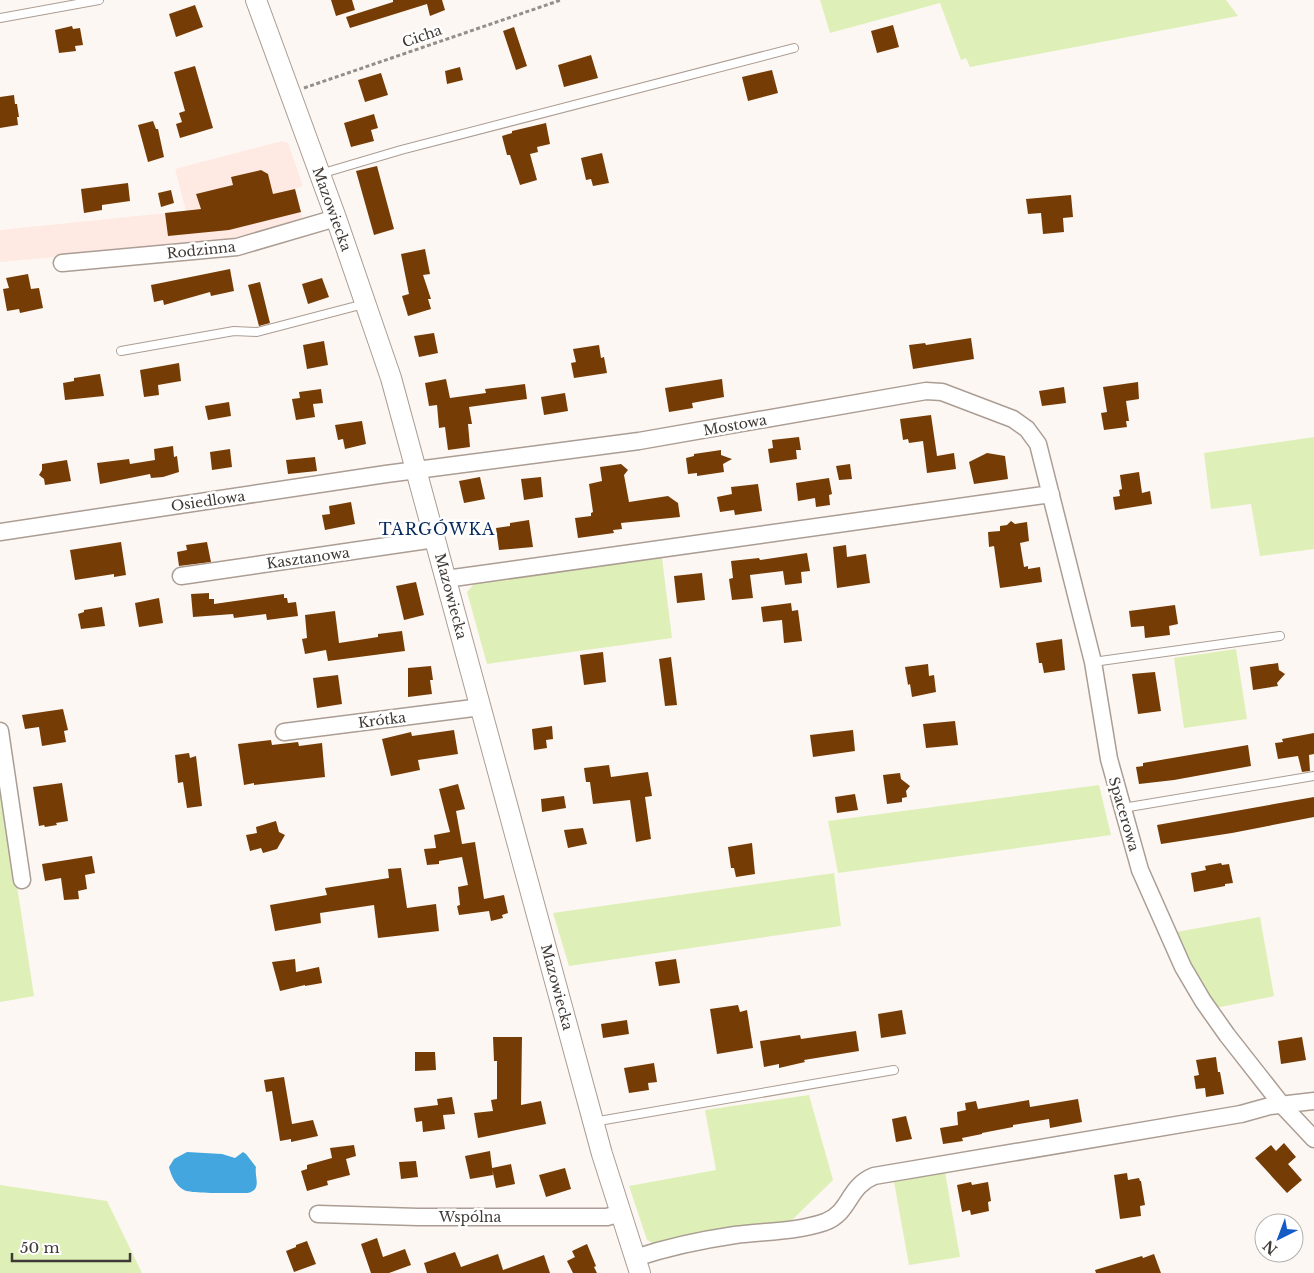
<svg xmlns="http://www.w3.org/2000/svg" width="1314" height="1273" viewBox="0 0 1314 1273" font-family="'Libre Baskerville',serif">
  <style>
    .commercial { fill: #feeae3 }
    .green { fill: #def0b7 }
    .water { fill: #43a6df }
    .building { fill: #753d05 }
    .lines { fill: none; stroke-linecap: round; stroke-linejoin: round }
    .service-casing { stroke: #ab9d93; stroke-width: 10 }
    .minor-casing { stroke: #ab9d93; stroke-width: 19 }
    .tertiary-casing { stroke: #ab9d93; stroke-width: 22 }
    .path { stroke: #958f8b; stroke-width: 3; stroke-dasharray: 4 2.5; stroke-linecap: butt }
    .service { stroke: #fff; stroke-width: 8 }
    .minor { stroke: #fff; stroke-width: 16 }
    .tertiary { stroke: #fff; stroke-width: 20 }
    .labels { text-anchor: middle; stroke-width: 5; stroke-linejoin: round; paint-order: stroke }
    .street-label { font-size: 14px; fill: #3f3935; stroke: #fff }
    .quarter-label { font-size: 16px; letter-spacing: 1px; fill: #07295c; stroke: #fff }
  </style>
  <rect width="100%" height="100%" fill="#fdf7f3"/>
  <!-- commercial -->
  <path class="commercial" d="M282 141 288 143 303 186 295 189 303 221 231 241 0 262V230L186 211 175 169Z"/>
  <!-- green -->
  <path class="green" d="M820 0H1226L1238 16 970 67 966 58 961 60 940 3 830 33Z
    M1314 437V549L1260 556 1251 504 1211 509 1204 453Z
    M662 558 672 638 487 664 467 592 477 580Z
    M1236 649 1247 719 1184 728 1174 658Z
    M0 776 34 996 0 1002Z
    M1099 785 1111 835 838 873 828 821Z
    M834 873 841 926 569 966 553 913Z
    M1260 917 1274 996 1216 1008 1195 978 1176 932Z
    M809 1095 833 1180 789 1223 658 1246 647 1240 629 1186 716 1170 705 1110Z
    M945 1172 960 1257 909 1265 894 1182Z
    M0 1185 107 1201 142 1273H0Z"/>
  <!-- water -->
  <path class="water" d="M187 1152 222 1154 235 1158 243 1152 246 1154 256 1167C254 1177 263 1190 247 1193 236 1193 191 1194 184 1190 176 1186 171 1176 169 1167L174 1159Z"/>
  <!-- building -->
  <path class="building" d="M331 0H352L355 10 336 16Z
    M393 0H442L445 10 430 16 427 4 350 28 346 17 393 2Z
    M195 5 203 27 176 37 169 14Z
    M893 25 899 47 877 53 871 31Z
    M72 26 73 29 80 28 83 45 75 46 76 51 59 53 55 30Z
    M514 27 527 66 516 70 503 31Z
    M591 55 598 78 564 87 558 65Z
    M195 66 213 128 180 138 176 124 182 122 179 113 185 111 174 72Z
    M460 67 463 80 447 84 445 71Z
    M772 70 778 93 748 101 742 77Z
    M381 73 388 95 365 102 358 80Z
    M14 95 15 104H17L19 117H17L18 125 0 128V97Z
    M374 114 378 128 371 130 374 141 351 147 344 123Z
    M153 121 156 129H158L164 157 148 162 138 125Z
    M546 123 550 144 537 147 538 152 530 154 537 180 520 185 510 155H507L502 136 512 133V131Z
    M602 153 609 183 593 186 591 179 586 180 581 158Z
    M377 166 394 229 374 235 356 171Z
    M261 170 268 174 273 194 295 189 301 212 229 230 168 236 165 213 201 209 196 194 233 185 231 177Z
    M128 183 130 201 102 205V210L84 213 81 189Z
    M171 190 174 203 161 207 158 193Z
    M1071 195 1073 217 1063 218 1064 232 1043 234 1041 213 1028 214 1026 199Z
    M425 249 430 274 423 275 431 299H428L431 309 408 316 402 296 409 294 401 254Z
    M230 269 234 291 211 296 210 292 164 305 163 300 154 302 151 285Z
    M28 274 31 289 39 288 43 308 20 313 19 309 7 311 3 289 9 288 6 278Z
    M322 278 329 297 308 304 302 284Z
    M260 282 270 323 259 326 248 285Z
    M434 333 438 353 419 357 414 336Z
    M971 338 974 359 913 369 909 345 925 343 926 345Z
    M324 341 328 365 307 369 303 345Z
    M599 345 601 358 604 357 607 373 574 378 571 363 576 362 573 349Z
    M179 363 181 381 158 385 159 395 144 397 140 370Z
    M100 374 104 396 65 400 63 383 74 381V378Z
    M446 379 450 398 486 393 485 389 525 384 527 399 469 407 472 424H468L470 447 448 450 445 427 439 428 437 405 429 406 425 383Z
    M722 379 724 397 692 403 693 408 669 412 665 388Z
    M1138 382 1139 399 1126 401 1129 421H1126L1127 427 1104 430 1101 413 1107 412 1103 387Z
    M1064 387 1066 403 1042 406 1039 391Z
    M321 389 323 403 313 404 315 417 296 420 292 399 300 398 299 392Z
    M565 393 568 411 544 415 541 397Z
    M229 402 231 416 208 420 205 406Z
    M931 415 937 456 954 453 956 469 927 473 923 441 909 443 908 439 903 440 900 419Z
    M362 421 366 444 345 449 343 439 338 440 335 425Z
    M799 437 801 450H796L797 459 770 463 768 449 773 448 772 440Z
    M173 446 174 457 177 456 179 472 163 477 151 478 150 474 100 484 97 463 129 459 130 464 155 460 154 449Z
    M230 449 232 467 212 470 210 452Z
    M721 450V455L732 459 723 464 724 472 697 476V473L688 474 686 458 694 456V454Z
    M987 453 1005 456 1008 479 974 484 969 462Z
    M315 457 317 471 288 474 286 460Z
    M67 460 71 481 45 485 44 479 39 475 42 470V464Z
    M621 464 628 470 624 475 629 502 668 496 678 503 680 517 621 523 622 529 613 530 614 533 578 538 575 518 591 516V513L593 512 589 484 602 481 600 467Z
    M850 464 852 479 839 480 836 466Z
    M1139 472 1142 493 1150 491 1152 504 1115 510 1113 497 1120 496 1119 490 1122 489 1120 475Z
    M480 477 485 499 464 503 459 481Z
    M541 477 543 497 524 500 521 479Z
    M829 478 832 494 829 495 830 505 816 507 815 498 798 501 796 483Z
    M758 484 762 511 735 515 734 510 720 512 717 497 732 494 731 487Z
    M351 502 355 524 325 530 322 515 330 514 329 506Z
    M529 520 533 547 499 550 496 528 510 526V523Z
    M1011 521 1015 524 1027 522 1029 541 1020 543 1024 567 1028 566V569L1040 567 1042 582 1000 588 994 546 989 547 988 532 1000 531V526L1007 525Z
    M121 542 126 575 114 577V574L75 580 70 550Z
    M207 542 211 562 179 566 177 552 187 550 186 545Z
    M846 545 847 557 866 554 870 583 837 588 833 547Z
    M807 553 810 571 801 572 802 583 785 585 783 571 750 575 753 598 732 600 729 579 733 578 731 561 759 558 760 560Z
    M702 573 705 600 677 603 674 576Z
    M416 582 424 615 404 620 396 586Z
    M209 593V599H214V604L284 594V598H287L288 603 296 602 298 616 267 620 266 614 234 618 233 614 193 617 191 594Z
    M159 598 163 623 139 627 135 603Z
    M791 603 792 611 798 610 802 641 784 643 782 620 763 622 761 607Z
    M1175 605 1178 624 1169 626 1170 635 1145 638 1144 626 1131 627 1129 611Z
    M102 607 105 626 81 629 78 614 84 612V610Z
    M335 611 339 643 378 637V634L402 631 405 651 328 661 326 650 305 654 302 639 307 638 305 615Z
    M1062 639 1065 670 1044 673 1042 663H1039L1036 643Z
    M603 652 606 682 584 685 580 655Z
    M671 657 677 705 665 706 659 659Z
    M1278 663 1279 670 1285 674 1277 683 1278 686 1253 690 1250 667Z
    M928 664 929 676 934 675 936 692 912 697 910 684 908 685 905 667Z
    M431 666 433 680H430L432 694 408 697V668Z
    M1155 672 1161 711 1138 714 1132 674Z
    M338 675 342 704 317 708 313 678Z
    M63 709 68 730 64 731 66 742 42 746 39 727 25 729 22 715Z
    M955 721 958 745 926 748 923 724Z
    M552 726 553 739 546 740 547 748 534 750 532 729Z
    M454 730 458 754 418 760 420 770 391 776 382 739 411 732 412 736Z
    M853 730 855 751 813 757 810 735Z
    M1314 733V754L1309 755 1310 771 1302 772 1298 756 1278 759 1275 743 1283 742 1282 739Z
    M271 740 272 745 298 742 299 746 322 743 325 777 254 785V783L244 785 238 744Z
    M1248 745 1251 766 1174 780 1139 784 1136 767 1143 766V763Z
    M189 753 190 758 196 756 202 806 187 808 183 782 178 783 175 755Z
    M609 765 611 777 648 772 652 796 645 797 651 839 636 842 630 800 593 804 590 782H586L584 768Z
    M900 773 901 779 910 786 906 791 907 797 902 798V802L887 804 883 775Z
    M62 783 68 821 56 823 57 825 45 827 44 825 39 826 33 787Z
    M458 784 465 809 456 811 462 844 475 842 484 899 504 895 508 913 502 915 503 918 491 921 489 911 459 915 457 906 460 905 458 887 468 885 462 857 439 861V864L427 865 424 849 436 848 434 835 450 832 439 789Z
    M855 794 858 810 837 813 835 797Z
    M564 796 566 808 542 812 541 799Z
    M1314 797V817L1232 833 1161 844 1157 825Z
    M276 821 279 832 285 835 277 849 263 853 261 848 250 851 246 835 257 833 256 827Z
    M583 828 587 844 568 848 564 830Z
    M752 843 755 874 736 877 734 868H731L728 847Z
    M92 856 95 873 85 875 87 889 78 891 79 899 64 900 61 878 45 881 42 864Z
    M1221 863 1222 865 1229 864 1233 883 1225 884V886L1194 892 1191 873 1206 870 1205 866Z
    M401 868 407 908 436 904 439 931 378 938 374 905 320 913 321 923 275 931 270 905 327 895 325 888 389 878 388 869Z
    M295 959 296 972 319 967 322 983 305 986V985L280 991 272 962Z
    M676 959 680 983 659 986 655 962Z
    M738 1005 740 1012 747 1010 753 1048 717 1054 710 1009Z
    M902 1010 906 1034 881 1038 878 1014Z
    M627 1020 629 1034 603 1038 601 1024Z
    M856 1031 859 1051 804 1060 805 1062 779 1068V1064L764 1067 760 1041 800 1035 801 1039Z
    M493 1037H522L521 1105 541 1101 546 1124 478 1138 474 1113 493 1111 491 1100 497 1099V1061H494Z
    M1302 1037 1306 1060 1281 1064 1278 1041Z
    M415 1052H435L436 1070 415 1071Z
    M1216 1057 1218 1072H1220L1224 1094 1206 1097 1205 1088 1196 1089 1194 1076 1199 1075 1196 1060Z
    M654 1063 657 1082 648 1083 649 1090 629 1093 624 1068Z
    M284 1077 292 1124 313 1120 318 1136 291 1142V1139L280 1141 272 1091 266 1092 264 1080Z
    M452 1097 455 1114 443 1115 445 1129 423 1132 422 1121 416 1122 414 1108 438 1105 437 1099Z
    M1078 1099 1082 1122 1050 1128 1049 1119 1013 1125V1127L982 1133V1134L962 1138 963 1141 943 1144 940 1128 958 1125 957 1112 966 1110 965 1103 976 1101 978 1109 1029 1100 1030 1107Z
    M906 1116 912 1139 896 1142 892 1119Z
    M1284 1143 1296 1157 1288 1164 1302 1180 1287 1193 1255 1158 1271 1145 1276 1151Z
    M354 1145 356 1156 346 1159 350 1175 327 1181 328 1185 307 1191 301 1171 307 1169V1165L332 1158 330 1148Z
    M490 1151 493 1175 470 1179 465 1156Z
    M416 1161 418 1177 401 1179 399 1162Z
    M511 1164 515 1184 496 1188 492 1168Z
    M565 1168 571 1189 546 1197 539 1175Z
    M1127 1173 1128 1180 1139 1178 1140 1181H1141L1145 1205 1140 1206 1141 1216 1120 1219 1114 1175Z
    M971 1182 972 1185 988 1182 991 1201 988 1202 989 1211 971 1215 970 1210 962 1212 957 1185Z
    M377 1238 383 1257 405 1249 411 1265 389 1273H371L361 1244Z
    M307 1241 316 1264 294 1272 286 1251 296 1247V1245Z
    M587 1244 596 1266 594 1267 597 1273H573L567 1261 575 1257 572 1251Z
    M455 1252 461 1267 498 1254 503 1270 544 1255 550 1273H427L424 1263Z
    M1154 1254 1161 1273H1096L1095 1270 1142 1256 1143 1258Z"/>
  <g class="lines">
    <defs>
      <path id="service" d="M0 18 99 0
        M320 174 401 150 794 48
        M121 351 234 331 257 332 364 304
        M1093 662 1280 636
        M1123 808 1314 776
        M593 1122 894 1070"/>
      <path id="minor" d="M62 263 237 247 336 218
        M0 532 386 474 639 441 926 391 942 392 1013 419 1027 429 1038 444 1093 662 1109 759 1140 870 1183 967 1203 1001 1227 1035 1282 1105 1314 1139
        M181 576 435 539
        M446 579 1051 494
        M0 731 22 880
        M284 732 481 707
        M318 1214 418 1217H607L621 1213
        M635 1258C668 1247 701 1240 735 1235 766 1231 796 1232 825 1222 851 1212 847 1187 874 1176L1241 1114 1270 1106 1314 1101"/>
      <path id="tertiary" d="M256 0 336 218 391 378 602 1154 640 1273"/>
    </defs>
    <!-- service casing -->
    <use href="#service" class="service-casing"/>
    <!-- minor casing -->
    <use href="#minor" class="minor-casing"/>
    <!-- tertiary casing -->
    <use href="#tertiary" class="tertiary-casing"/>
    <!-- path -->
    <path class="path" d="M304 88 561 0"/>
    <!-- service -->
    <use href="#service" class="service"/>
    <!-- minor -->
    <use href="#minor" class="minor"/>
    <!-- tertiary -->
    <use href="#tertiary" class="tertiary"/>
  </g>
  <g class="labels">
    <!-- street labels -->
    <g class="street-label">
      <text transform="translate(422 36) rotate(-19)" y="5">Cicha</text>
      <text transform="translate(332 209) rotate(70)" y="5">Mazowiecka</text>
      <text transform="translate(201 250) rotate(-6)" y="5">Rodzinna</text>
      <text transform="translate(735 425) rotate(-10)" y="5">Mostowa</text>
      <text transform="translate(208 501) rotate(-8)" y="5">Osiedlowa</text>
      <text transform="translate(308 558) rotate(-8)" y="5">Kasztanowa</text>
      <text transform="translate(451 596) rotate(75)" y="5">Mazowiecka</text>
      <text transform="translate(382 720) rotate(-7)" y="5">Krótka</text>
      <text transform="translate(1124 814) rotate(74)" y="5">Spacerowa</text>
      <text transform="translate(557 987) rotate(75)" y="5">Mazowiecka</text>
      <text x="470" y="1222">Wspólna</text>
    </g>
    <!-- quarter labels -->
    <g class="quarter-label">
      <text x="437" y="535">TARGÓWKA</text>
    </g>
  </g>
  <!-- north arrow -->
  <g transform="translate(1279 1238) rotate(222)"><circle r="24" fill="#ffffff" stroke="#b2b0ae"/>
  <path d="M0-4L9 19L0 12L-9 19Z" fill="#145bc5"/>
  <text y="-8" font-size="14" font-weight="bold" text-anchor="middle" fill="#3f3935">N</text>
  </g>
  <!-- scale -->
  <path d="M12 1253v8h118v-8" fill="none" stroke="#3f3935" stroke-width="2.5"/>
  <text x="20" y="1253" font-size="15" fill="#3f3935" stroke="#ffffff" stroke-width="4" paint-order="stroke">50 m</text>
</svg>
